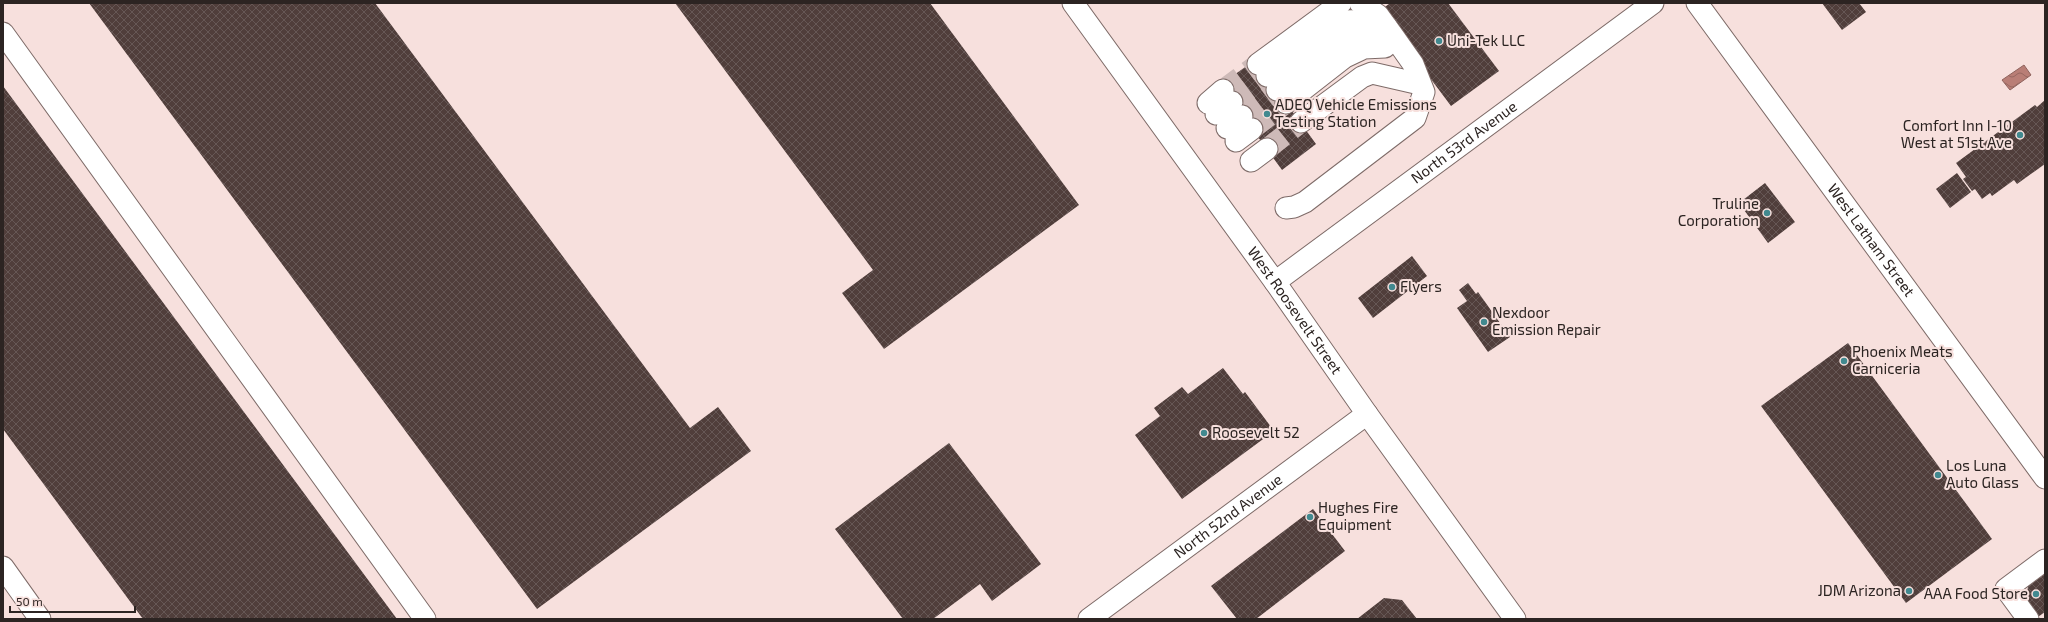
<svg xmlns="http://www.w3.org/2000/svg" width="2048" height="622" viewBox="0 0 2048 622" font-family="'Exo 2',sans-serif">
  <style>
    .water { fill: url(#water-waves); stroke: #8f635d }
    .building { fill: url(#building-cross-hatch) }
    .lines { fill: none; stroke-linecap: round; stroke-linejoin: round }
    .minor-tunnel { stroke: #cebab8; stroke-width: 21; stroke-dasharray: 21 10; stroke-linecap: butt }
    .minor-casing { stroke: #7e6b68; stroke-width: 23 }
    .minor { stroke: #fff; stroke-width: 21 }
    .poi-dot { fill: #41898f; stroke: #f7e0dd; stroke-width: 1.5 }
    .labels { text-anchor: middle; stroke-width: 4; stroke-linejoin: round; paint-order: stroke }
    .poi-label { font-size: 15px; fill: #2c2422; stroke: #f7e0dd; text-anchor: start }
    .street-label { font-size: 15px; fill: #2c2422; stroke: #f7e0dd }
  </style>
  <defs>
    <pattern id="water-waves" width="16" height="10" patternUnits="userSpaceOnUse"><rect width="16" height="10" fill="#b97e76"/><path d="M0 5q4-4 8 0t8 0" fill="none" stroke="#976760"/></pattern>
    <pattern id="building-cross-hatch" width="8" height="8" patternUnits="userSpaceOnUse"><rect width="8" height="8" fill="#503e3b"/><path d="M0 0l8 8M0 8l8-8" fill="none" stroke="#665755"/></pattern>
  </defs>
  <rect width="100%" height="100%" fill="#f7e0dd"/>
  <!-- water -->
  <path class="water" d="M2024 65 2031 75 2010 90 2002 80Z"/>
  <!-- building -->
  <path class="building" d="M89 3H375L690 428 718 407 751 451 537 609Z
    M675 3H930L1079 205 884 349 842 293 873 270Z
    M1390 3H1448L1499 71 1451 106 1380 11Z
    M1822 3H1859L1866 12 1842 30Z
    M1255 60 1316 144 1282 170 1220 85Z
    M3 86 397 619H143L3 429Z
    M2045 100V164L2017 184 2014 180 1992 196 1990 193 1982 199 1975 189 1972 191 1963 179 1966 177 1956 163 2035 105 2037 107Z
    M1957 173 1971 192 1950 208 1936 189Z
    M1765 183 1795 222 1768 243 1739 203Z
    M1412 256 1427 276 1373 318 1358 298Z
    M1468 283 1476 294 1478 292 1510 337 1488 352 1457 308 1467 301 1459 290Z
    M1848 343 1992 539 1906 603 1761 406Z
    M1223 368 1243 394 1245 392 1274 431 1182 499 1135 435 1160 416 1154 408 1182 387 1188 394Z
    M949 443 1041 564 992 601 980 584 933 619H903L835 529Z
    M1313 509 1345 551 1256 619H1237L1211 586Z
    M2045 574V612L2038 617 2026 601 2028 586Z
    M1384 598 1402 600 1417 619H1357Z"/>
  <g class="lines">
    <!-- minor-tunnel -->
    <path class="minor-tunnel" d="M1223 90 1258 64
      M1232 102 1267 76
      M1242 116 1277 90
      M1252 129 1286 103
      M1267 149 1301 122"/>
    <defs>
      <g id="minor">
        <path id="s1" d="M1073 3 1275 282 1367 414 1515 619"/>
        <path id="s2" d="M1697 3 2045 478"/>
        <path d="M3 33 425 619"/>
        <path d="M1258 64 1341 3"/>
        <path d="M1267 76C1283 64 1329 23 1346 21 1360 20 1373 23 1386 26"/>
        <path d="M1277 90 1340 43 1353 36H1385"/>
        <path d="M1208 103 1223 90"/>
        <path d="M1286 103 1345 57 1364 48 1385 47"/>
        <path d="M1216 114 1232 102"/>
        <path d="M1301 122 1362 77 1372 73 1420 84"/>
        <path d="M1227 128 1242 116"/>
        <path d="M1236 141 1252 129"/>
        <path d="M1251 161 1267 149"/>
        <path d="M1286 208 1294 207 1305 202 1415 118 1424 92 1413 64 1394 37 1378 15 1360 3"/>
        <path id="s3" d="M1275 282 1653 3"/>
        <path d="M3 567 40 619"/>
        <path id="s4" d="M1089 619 1367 414"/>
        <path d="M2028 619 2006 589 2045 560"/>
      </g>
    </defs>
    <!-- minor casing -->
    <use href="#minor" class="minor-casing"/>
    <!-- minor -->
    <use href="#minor" class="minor"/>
  </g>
  <!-- markers -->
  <g class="poi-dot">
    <circle cx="1439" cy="41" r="4"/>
    <circle cx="1267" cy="114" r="4"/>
    <circle cx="2020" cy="135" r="4"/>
    <circle cx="1767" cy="213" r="4"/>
    <circle cx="1392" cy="287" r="4"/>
    <circle cx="1484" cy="322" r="4"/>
    <circle cx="1844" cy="361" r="4"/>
    <circle cx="1204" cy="433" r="4"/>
    <circle cx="1938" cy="475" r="4"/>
    <circle cx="1310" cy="517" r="4"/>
    <circle cx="1909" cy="591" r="4"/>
    <circle cx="2036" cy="594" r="4"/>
  </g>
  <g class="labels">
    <!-- poi labels -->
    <g class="poi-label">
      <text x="1447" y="46">Uni-Tek LLC</text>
      <text x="1275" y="110">ADEQ Vehicle Emissions<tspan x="1275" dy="17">Testing Station</tspan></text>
      <text x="2012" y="131" text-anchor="end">Comfort Inn I-10<tspan x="2012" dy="17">West at 51st Ave</tspan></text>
      <text x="1759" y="209" text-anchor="end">Truline<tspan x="1759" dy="17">Corporation</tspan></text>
      <text x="1400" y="292">Flyers</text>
      <text x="1492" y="318">Nexdoor<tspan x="1492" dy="17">Emission Repair</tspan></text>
      <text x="1852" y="357">Phoenix Meats<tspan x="1852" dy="17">Carniceria</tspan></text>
      <text x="1212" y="438">Roosevelt 52</text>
      <text x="1946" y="471">Los Luna<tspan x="1946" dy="17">Auto Glass</tspan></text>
      <text x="1318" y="513">Hughes Fire<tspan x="1318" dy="17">Equipment</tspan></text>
      <text x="1901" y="596" text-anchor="end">JDM Arizona</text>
      <text x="2028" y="599" text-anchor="end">AAA Food Store</text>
    </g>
    <!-- street labels -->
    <g class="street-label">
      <text dy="5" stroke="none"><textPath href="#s3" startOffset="235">North 53rd Avenue</textPath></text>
      <text dy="5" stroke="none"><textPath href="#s2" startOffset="294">West Latham Street</textPath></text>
      <text dy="5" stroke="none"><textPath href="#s1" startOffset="379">West Roosevelt Street</textPath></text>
      <text dy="5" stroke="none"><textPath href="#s4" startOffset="173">North 52nd Avenue</textPath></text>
    </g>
  </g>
  <!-- border -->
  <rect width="2048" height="622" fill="none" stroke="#2c2422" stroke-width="8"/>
  <!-- scale -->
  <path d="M10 606v6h125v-6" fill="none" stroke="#2c2422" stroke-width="2"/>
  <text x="16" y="606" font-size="12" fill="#2c2422" stroke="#f7e0dd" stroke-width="3" paint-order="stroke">50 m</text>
</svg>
